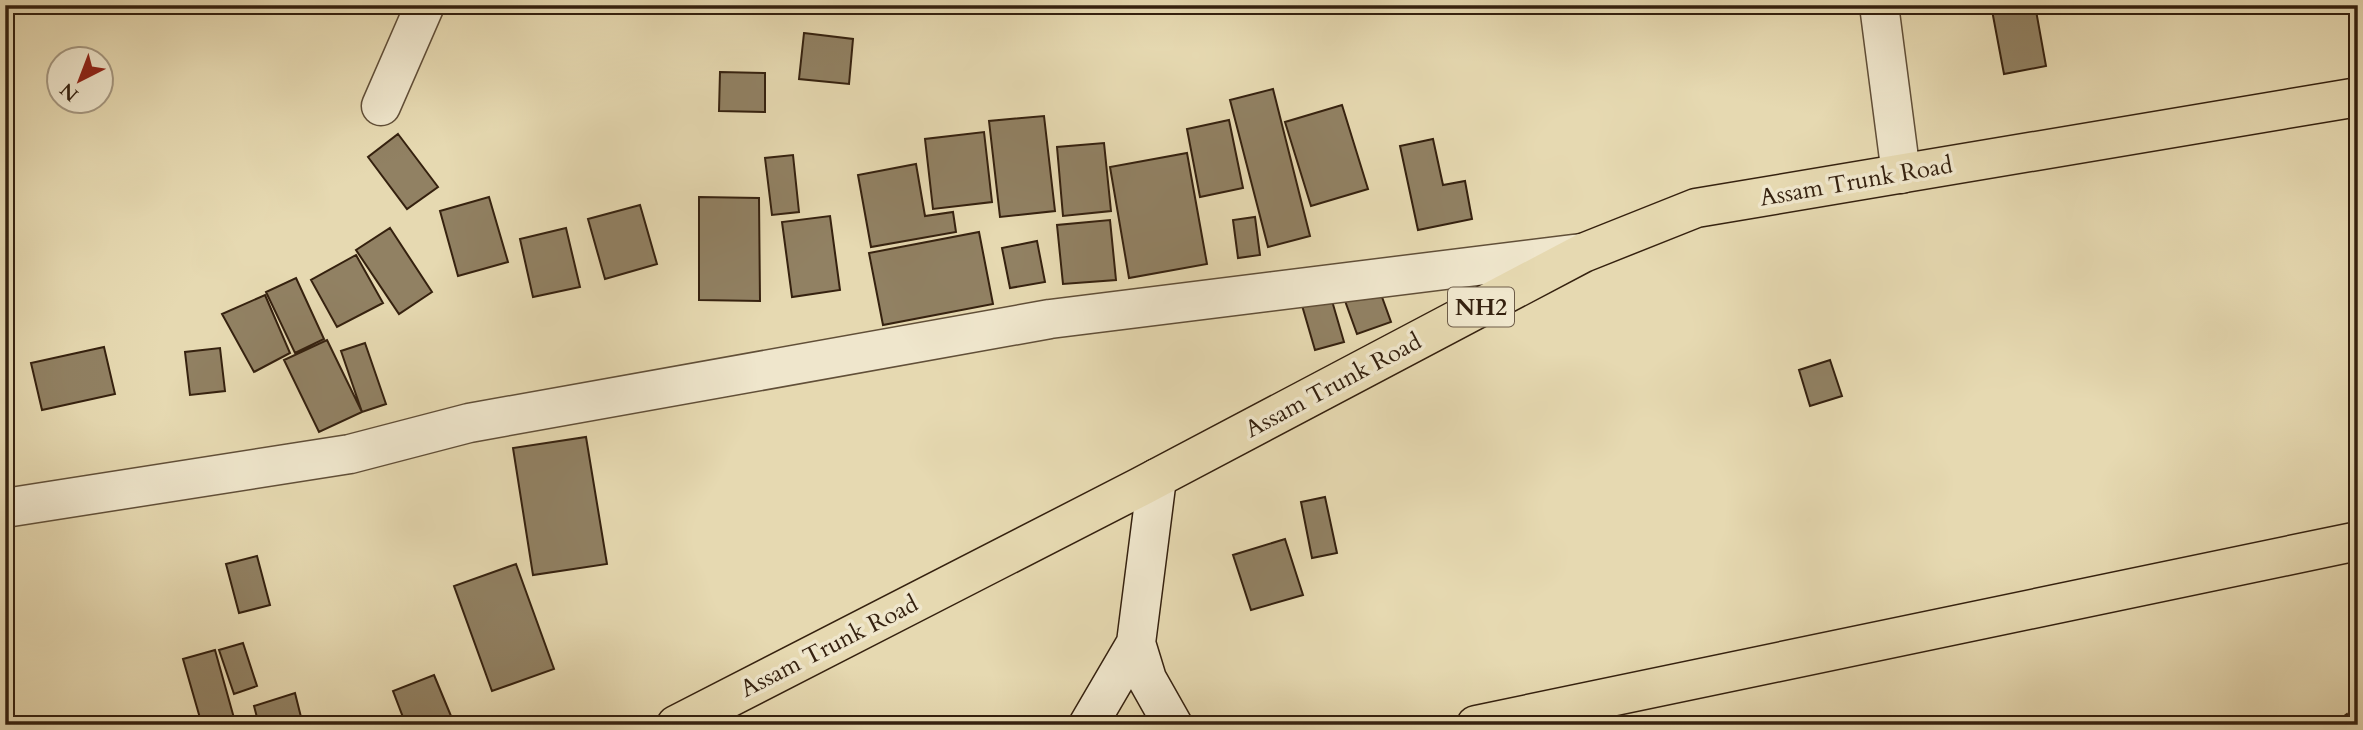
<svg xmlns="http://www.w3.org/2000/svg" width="2363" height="730" viewBox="0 0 2363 730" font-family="Cardo,serif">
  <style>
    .building { fill: #918163; stroke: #35210f; stroke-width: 2 }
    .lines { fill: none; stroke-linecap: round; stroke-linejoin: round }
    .street-casing { stroke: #614f38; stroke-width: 41 }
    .secondary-casing { stroke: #35210f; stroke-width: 41 }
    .highway-casing { stroke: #35210f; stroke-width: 41 }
    .street { stroke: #efe6cc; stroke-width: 38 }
    .secondary { stroke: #efe6cc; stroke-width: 38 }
    .highway { stroke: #e6d9b1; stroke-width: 38 }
    .labels { text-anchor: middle; stroke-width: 7; stroke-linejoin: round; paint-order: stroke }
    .shield { fill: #efe6cc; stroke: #6d5c48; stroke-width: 2 }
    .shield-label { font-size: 23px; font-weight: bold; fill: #35210f }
    .street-label { font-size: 24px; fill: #35210f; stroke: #efe6cc }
  </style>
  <rect width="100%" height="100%" fill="#e6d9b1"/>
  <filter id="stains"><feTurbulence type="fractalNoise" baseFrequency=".00286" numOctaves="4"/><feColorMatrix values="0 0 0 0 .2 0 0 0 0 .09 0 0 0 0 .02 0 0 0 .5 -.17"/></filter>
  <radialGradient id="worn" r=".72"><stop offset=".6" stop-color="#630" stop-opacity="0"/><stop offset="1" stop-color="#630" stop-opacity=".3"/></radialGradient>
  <!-- building -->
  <path class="building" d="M1991 5H2035L2046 66 2004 74Z
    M804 33 853 39 849 84 799 79Z
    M720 72 765 73V112L719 111Z
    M1273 89 1310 236 1268 247 1230 100Z
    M1342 105 1368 189 1311 206 1285 122Z
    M1044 116 1055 211 1000 217 989 121Z
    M1229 120 1243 188 1200 197 1187 129Z
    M984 132 992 202 933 209 925 139Z
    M398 134 438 187 407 209 368 157Z
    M1433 139 1443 185 1465 181 1472 219 1418 230 1400 146Z
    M1104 143 1111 211 1063 216 1057 147Z
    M1187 153 1207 264 1129 278 1110 167Z
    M793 155 799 212 772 215 765 158Z
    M916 164 925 216 953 212 956 232 871 247 858 175Z
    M489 197 508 262 458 276 440 211Z
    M699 197 759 198 760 301 699 300Z
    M640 205 657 264 605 279 588 219Z
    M830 216 840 290 792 297 782 222Z
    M1255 217 1260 255 1238 258 1233 220Z
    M1110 220 1116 280 1063 284 1057 225Z
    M390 228 432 292 399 314 356 250Z
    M566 228 580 287 533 297 520 239Z
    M979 232 993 304 883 325 869 253Z
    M1037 241 1045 282 1010 288 1002 248Z
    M356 255 383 303 337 327 311 280Z
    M296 278 324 339 295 353 266 292Z
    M1378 286 1391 322 1357 334 1344 298Z
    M1330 294 1344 342 1315 350 1301 302Z
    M265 295 290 353 254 372 222 314Z
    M327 340 362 412 319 432 284 360Z
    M365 343 386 404 362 412 341 351Z
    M104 347 115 394 42 410 31 363Z
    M220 348 225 391 190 395 185 352Z
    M1830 360 1842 396 1810 406 1799 370Z
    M586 437 607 564 533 575 513 448Z
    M1325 497 1337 553 1312 558 1301 502Z
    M1285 539 1303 595 1251 610 1233 555Z
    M257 556 270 605 239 613 226 564Z
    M516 564 554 669 492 691 454 586Z
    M243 643 257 686 234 694 219 650Z
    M215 650 234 718 212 725H202L183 659Z
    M434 675 451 716 428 725H406L393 691Z
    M295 693 303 725H259L254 706Z
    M2347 714 2354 725H2332Z"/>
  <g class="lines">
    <defs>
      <path id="street" d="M1879 5 1901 174
        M381 106 425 5
        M5 508 350 454 469 423 1050 319 1581 253"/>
      <path id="secondary" d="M1136 643 1147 679 1173 725
        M1088 725 1136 643 1157 478"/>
      <path id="highway" d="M676 725 1140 487 1583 253 1696 208 2358 97
        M1476 725 2358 541"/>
    </defs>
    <!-- street casing -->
    <use href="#street" class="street-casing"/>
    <!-- secondary casing -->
    <use href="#secondary" class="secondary-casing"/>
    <!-- highway casing -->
    <use href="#highway" class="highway-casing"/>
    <!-- street -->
    <use href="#street" class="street"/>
    <!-- secondary -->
    <use href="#secondary" class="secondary"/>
    <!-- highway -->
    <use href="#highway" class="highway"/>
  </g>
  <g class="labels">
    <!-- shield labels -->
    <rect class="shield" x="1448" y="287.5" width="66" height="39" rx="5"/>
    <g class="shield-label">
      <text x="1481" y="315">NH2</text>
    </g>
    <!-- street labels -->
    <g class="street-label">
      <text transform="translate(1856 181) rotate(-10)" y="8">Assam Trunk Road</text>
      <text transform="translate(1333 385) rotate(-28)" y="8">Assam Trunk Road</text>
      <text transform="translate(829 646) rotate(-27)" y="8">Assam Trunk Road</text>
    </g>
  </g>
  <!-- margin -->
  <rect width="2363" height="730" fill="none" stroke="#e6d9b1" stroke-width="28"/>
  <rect x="7" y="7" width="2349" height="716" fill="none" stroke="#35210f" stroke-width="3.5"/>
  <rect x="14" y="14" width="2335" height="702" fill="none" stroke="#35210f" stroke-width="2"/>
  <!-- north arrow -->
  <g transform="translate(80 80) rotate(222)"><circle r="33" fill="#efe6cc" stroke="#a59780" stroke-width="2"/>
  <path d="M0-5L12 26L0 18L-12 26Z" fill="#8f2418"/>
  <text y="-10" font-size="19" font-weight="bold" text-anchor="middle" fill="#35210f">N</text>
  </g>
  <rect width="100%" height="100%" filter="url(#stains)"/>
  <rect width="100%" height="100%" fill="url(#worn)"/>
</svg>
